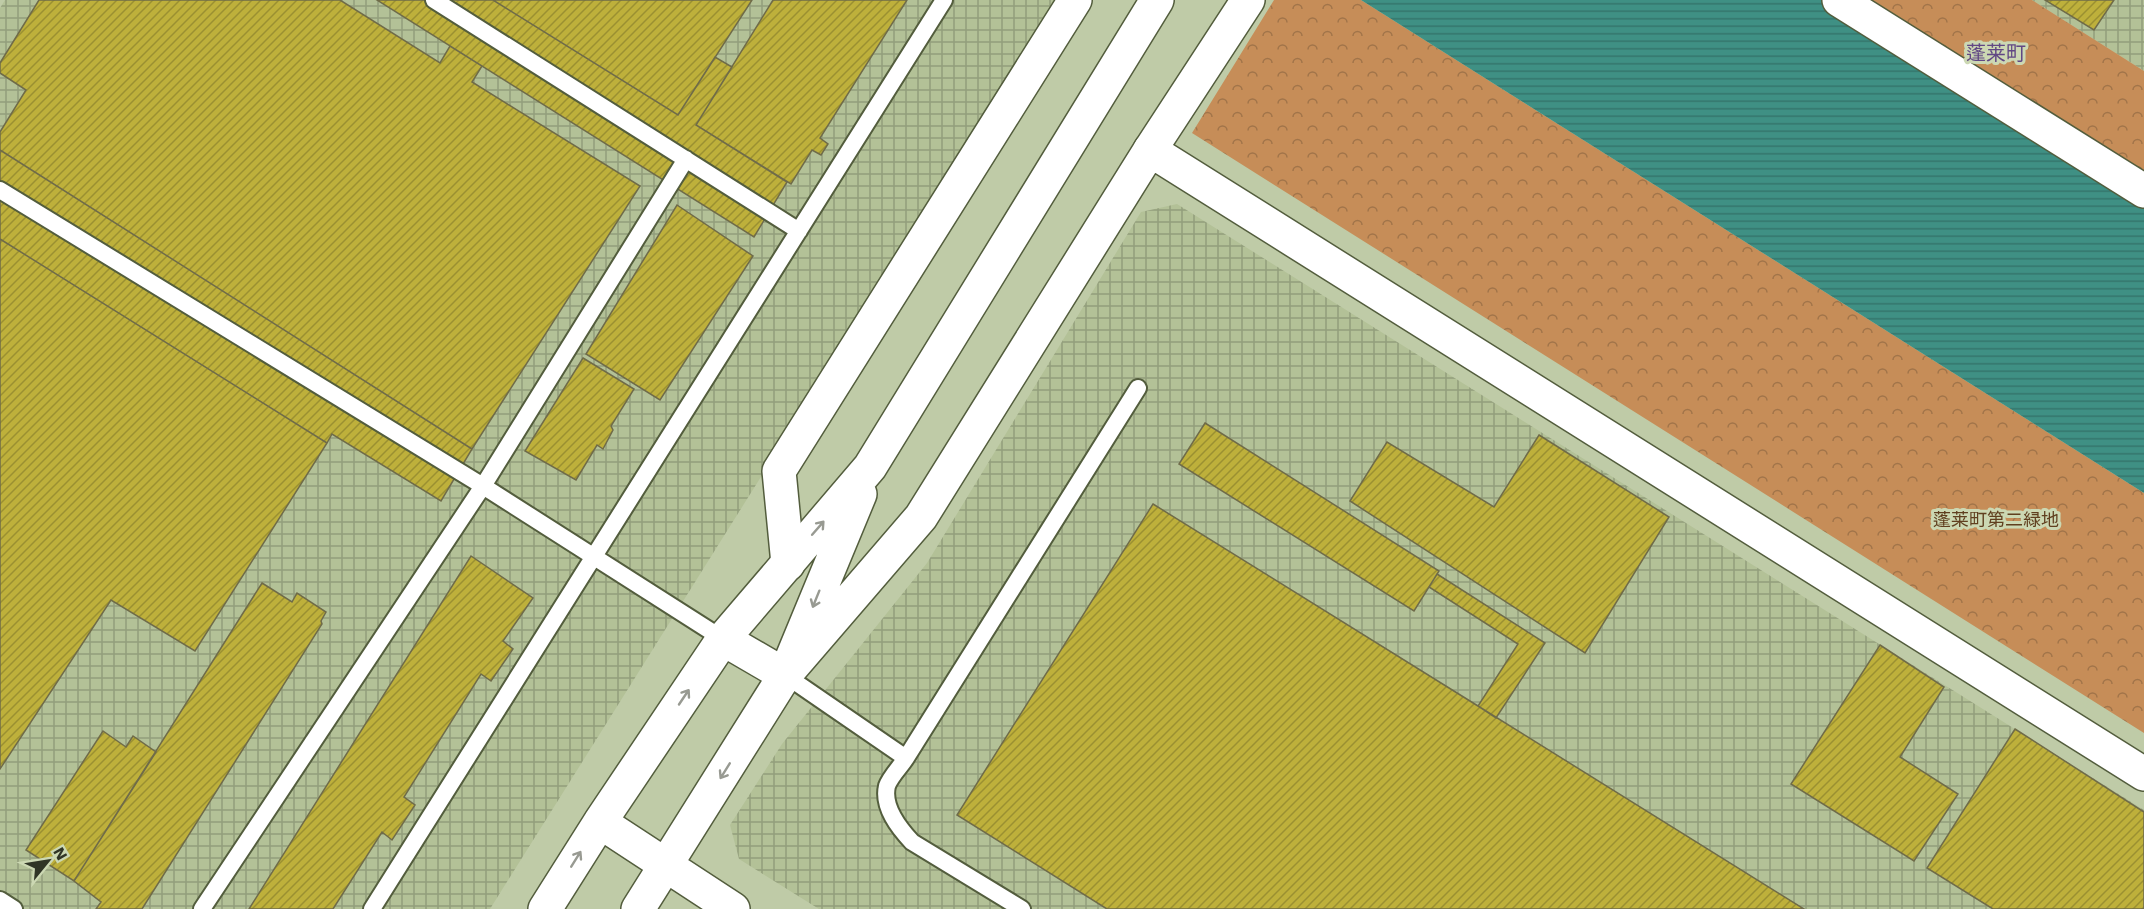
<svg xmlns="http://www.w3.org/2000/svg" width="2144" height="909" viewBox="0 0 2144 909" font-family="'Work Sans','Noto Sans JP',sans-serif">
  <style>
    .industrial { fill: url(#industrial-grid) }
    .forest { fill: url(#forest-crowns) }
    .water { fill: url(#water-rules) }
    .building { fill: url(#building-hatch); stroke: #6f6b49; stroke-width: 1.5 }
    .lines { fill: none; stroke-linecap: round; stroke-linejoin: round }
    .lane-casing { stroke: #535d3d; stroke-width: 20 }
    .street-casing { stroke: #535d3d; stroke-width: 36 }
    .secondary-casing { stroke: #535d3d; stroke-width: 36 }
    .lane { stroke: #fff; stroke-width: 16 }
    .street { stroke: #fff; stroke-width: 33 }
    .secondary { stroke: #fff; stroke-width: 33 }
    .oneway { stroke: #989a92 }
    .labels { text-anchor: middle; stroke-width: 6; stroke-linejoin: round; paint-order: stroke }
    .park-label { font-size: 18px; fill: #603f1f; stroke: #ccd8b3 }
    .neighbourhood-label { font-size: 20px; fill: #614784; stroke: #ccd8b3 }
  </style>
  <defs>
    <pattern id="industrial-grid" width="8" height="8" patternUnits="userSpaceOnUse" patternTransform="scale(1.5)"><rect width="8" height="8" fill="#b3c197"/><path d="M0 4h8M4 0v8" fill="none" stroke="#929e7b"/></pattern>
    <pattern id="forest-crowns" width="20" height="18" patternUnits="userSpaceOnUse" patternTransform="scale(1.5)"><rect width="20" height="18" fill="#c68d58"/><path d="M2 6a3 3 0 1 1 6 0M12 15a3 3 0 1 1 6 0" fill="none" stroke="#a17449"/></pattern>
    <pattern id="water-rules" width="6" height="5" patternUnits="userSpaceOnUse" patternTransform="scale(1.5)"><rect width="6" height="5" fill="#3f9084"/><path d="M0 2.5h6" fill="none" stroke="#35766c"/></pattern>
    <pattern id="building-hatch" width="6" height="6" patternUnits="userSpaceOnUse" patternTransform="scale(1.5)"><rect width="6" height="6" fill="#beb03b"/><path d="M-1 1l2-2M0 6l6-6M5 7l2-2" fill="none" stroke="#9b9031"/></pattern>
  </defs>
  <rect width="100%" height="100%" fill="#bfcba7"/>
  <!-- industrial -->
  <path class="industrial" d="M5 0H1060L490 909H0V8Z
    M2032 0H2144V71Z
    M1177 204 2144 810V909H819L739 859 730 825 782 744 927 563 1141 212Z"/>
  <!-- forest -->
  <path class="forest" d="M1274 0H1361L2144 493V733L1192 133Z
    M1863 0H2032L2144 71V176Z"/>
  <!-- water -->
  <path class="water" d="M1361 0H1827L2144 199V493Z"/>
  <!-- building -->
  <path class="building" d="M39 0H340L440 63 450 46 482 66 472 82 640 186 472 449 0 150V132L26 90 0 73V63Z
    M377 0H493L678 115 715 57 732 67 696 125 787 182 754 237Z
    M493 0H752L678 115Z
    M773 0H907L820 138 828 144 821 155 812 150 791 184 696 125Z
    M2045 0H2114L2094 30Z
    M0 150 472 449 441 501 332 434 327 443 0 239Z
    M677 205 753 256 660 400 586 354Z
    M0 239 327 443 195 651 111 600 0 769Z
    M583 358 634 389 611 426 613 430 603 449 597 445 576 480 525 451Z
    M1205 423 1439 571 1414 611 1179 464Z
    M1539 435 1669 517 1585 653 1350 501 1387 442 1494 507Z
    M1153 504 1478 706 1804 909H1107L957 815Z
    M471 556 533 598 503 641 513 649 491 681 481 674 404 797 415 805 392 840 382 832 333 909H249Z
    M1437 574 1545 643 1496 718 1478 706 1518 644 1429 587Z
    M262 583 292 602 297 593 326 612 321 621 322 624 142 909H96L101 902 74 881Z
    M1880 645 1944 687 1900 757 1958 794 1914 861 1791 784Z
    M2015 729 2144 812V909H1993L1927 868Z
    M103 731 126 747 133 736 156 752 74 881 26 850Z"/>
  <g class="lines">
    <defs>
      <path id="lane" d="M434 0 799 231
        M0 190 483 486 686 159
        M785 675 906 758 1138 388
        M906 758C901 766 890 777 887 786 882 807 899 828 912 842L1022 909
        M0 900 14 909
        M202 909 483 486 723 639
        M372 909 944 0"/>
      <path id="street" d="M1839 0 2144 191
        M1150 150 1248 0
        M788 564 779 471 1075 0"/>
      <path id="secondary" d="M723 639 785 675 921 517 1150 150 2144 774
        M600 822 733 909
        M545 909 600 822 723 639 870 467 1157 0
        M638 909 785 675 860 494"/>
    </defs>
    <!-- lane casing -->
    <use href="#lane" class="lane-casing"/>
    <!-- street casing -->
    <use href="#street" class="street-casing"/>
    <!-- secondary casing -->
    <use href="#secondary" class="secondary-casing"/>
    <!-- lane -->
    <use href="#lane" class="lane"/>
    <!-- street -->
    <use href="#street" class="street"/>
    <!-- secondary -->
    <use href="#secondary" class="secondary"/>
  </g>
  <!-- one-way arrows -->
  <defs><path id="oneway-shaft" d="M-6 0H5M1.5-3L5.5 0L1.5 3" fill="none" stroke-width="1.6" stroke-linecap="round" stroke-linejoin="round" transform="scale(1.5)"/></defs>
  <g class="oneway">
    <use href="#oneway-shaft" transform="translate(818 528) rotate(-49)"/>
    <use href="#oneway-shaft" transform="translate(816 599) rotate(112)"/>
    <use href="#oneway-shaft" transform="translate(684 697) rotate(-56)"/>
    <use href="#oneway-shaft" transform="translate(725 771) rotate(122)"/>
    <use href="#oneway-shaft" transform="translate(576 859) rotate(-58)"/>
  </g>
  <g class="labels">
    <!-- park labels -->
    <g class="park-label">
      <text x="1996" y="526">蓬莱町第二緑地</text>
    </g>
    <!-- neighbourhood labels -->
    <g class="neighbourhood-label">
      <text x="1996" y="60">蓬莱町</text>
    </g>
  </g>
  <!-- north arrow -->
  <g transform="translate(48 861) rotate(60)" stroke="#ccd8b3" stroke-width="4.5" paint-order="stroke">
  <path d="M0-4.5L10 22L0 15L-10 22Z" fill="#303526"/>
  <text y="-9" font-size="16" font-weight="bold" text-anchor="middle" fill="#303526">N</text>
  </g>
</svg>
